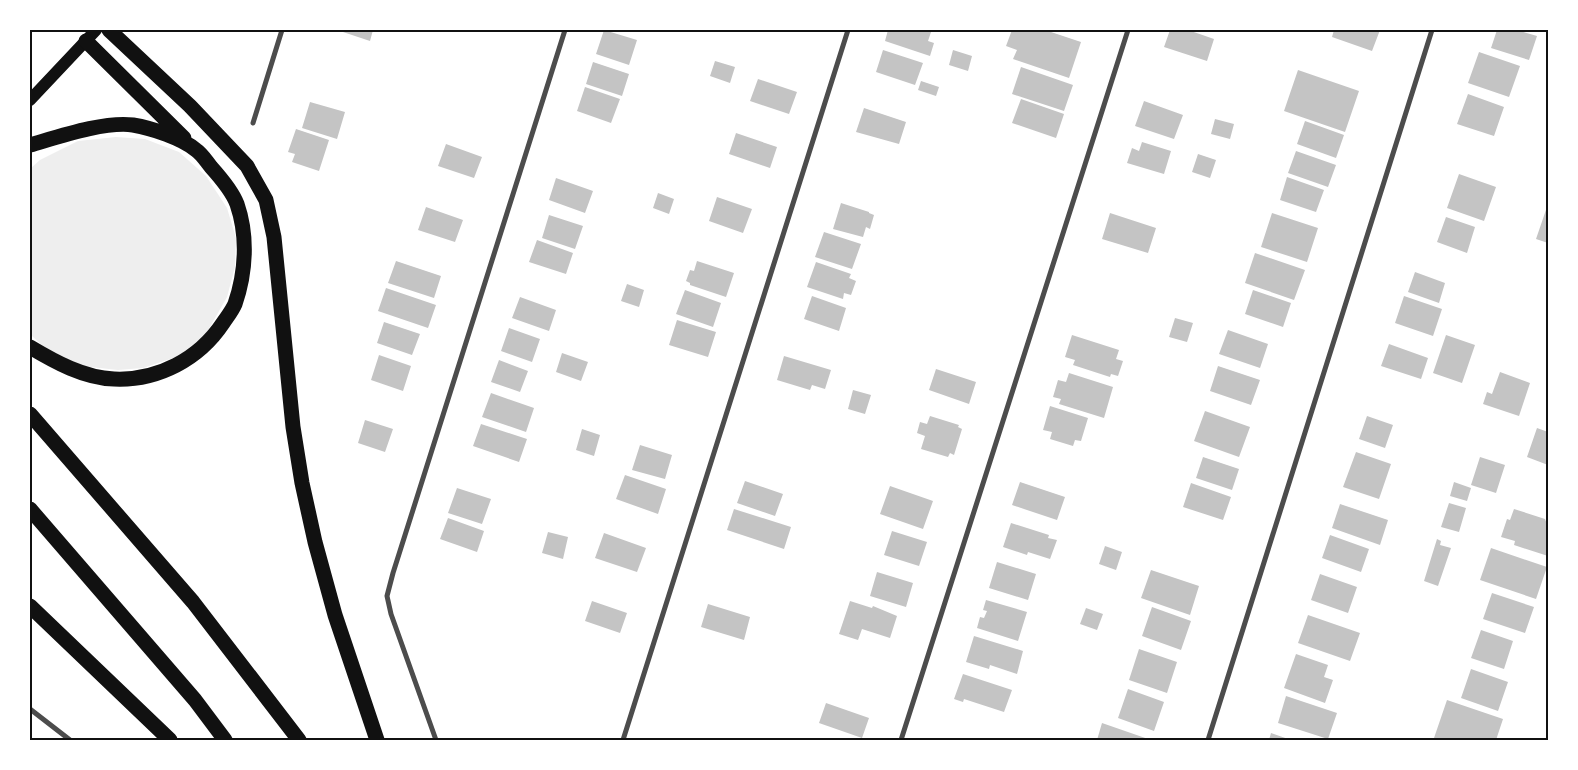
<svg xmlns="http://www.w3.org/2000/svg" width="1578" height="770" viewBox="0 0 1578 770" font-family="'DM Sans',sans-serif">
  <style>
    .green { fill: #eee }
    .building { fill: #c4c4c4 }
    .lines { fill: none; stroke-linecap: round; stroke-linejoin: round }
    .minor { stroke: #4c4c4c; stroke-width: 5 }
    .primary { stroke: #111; stroke-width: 12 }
    .motorway { stroke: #111; stroke-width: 15 }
    .neatline { fill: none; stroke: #111; stroke-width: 2 }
  </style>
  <rect width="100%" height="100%" fill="#fff"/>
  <!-- green -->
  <path class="green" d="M116 137 145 139 179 152 206 176 227 208 236 238 235 267 227 297 206 334 179 356 143 368 118 370 82 366 47 350 30 334V169L40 160 78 141Z"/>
  <!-- building -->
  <path class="building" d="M337 30H373L370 41Z
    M604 30 637 40 629 65 596 54Z
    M888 30H926L931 32 928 41 934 43 930 56 885 41Z
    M1012 30H1045L1081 42 1069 78 1013 59 1017 50 1006 46Z
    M1170 30H1188L1214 39 1207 61 1164 47Z
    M1334 30H1380L1372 51 1332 37Z
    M1497 30H1516L1537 36 1529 60 1491 48Z
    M883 50 923 63 915 85 876 72Z
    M953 50 972 56 968 71 949 65Z
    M1479 52 1520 66 1509 97 1468 83Z
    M715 61 735 67 730 83 710 76Z
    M593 62 629 74 622 96 586 84Z
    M1021 67 1073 85 1064 111 1012 94Z
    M1298 70 1359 91 1345 132 1284 111Z
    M758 79 797 92 789 114 750 101Z
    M921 81 939 87 936 96 918 90Z
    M585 87 620 99 611 123 577 111Z
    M1468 94 1504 107 1494 136 1457 124Z
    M1021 99 1064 114 1056 138 1012 123Z
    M1144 101 1183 115 1174 139 1135 126Z
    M310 102 345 112 337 139 302 128Z
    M864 108 906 122 899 144 856 132Z
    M1215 119 1234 124 1230 139 1211 134Z
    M1305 121 1344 135 1336 158 1297 144Z
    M296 129 329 140 319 171 292 162 295 154 288 152Z
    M736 133 777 147 770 168 729 154Z
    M1142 142 1171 151 1164 174 1127 163 1132 148 1139 151Z
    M446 144 482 157 474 178 438 166Z
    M1296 151 1336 165 1328 187 1288 173Z
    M1198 154 1216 160 1210 178 1192 172Z
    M1459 174 1496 187 1484 221 1447 208Z
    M1287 177 1324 190 1316 212 1280 200Z
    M556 178 593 191 585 213 549 200Z
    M658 193 674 199 669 214 653 208Z
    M717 197 752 209 743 233 709 221Z
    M841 203 869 212V213L874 215 870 229 866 227 863 237 833 229Z
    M1548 204V243L1536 239Z
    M426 207 463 220 455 242 418 230Z
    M1110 213 1156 228 1148 253 1102 239Z
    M1272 213 1318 228 1307 262 1261 247Z
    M549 215 583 226 575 249 542 238Z
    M1446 217 1475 227 1467 253 1437 242Z
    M824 232 861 244 852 269 815 257Z
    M537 240 573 253 566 274 529 262Z
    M1255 253 1305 270 1294 300 1245 283Z
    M396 261 441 276 434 298 388 283Z
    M697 261 734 273 726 297 690 285V283L686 281 690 270 694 271Z
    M816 262 851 274 849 278 856 281 851 295 844 293 843 299 807 287Z
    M1415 272 1445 283 1439 303 1408 292Z
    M627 284 644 290 639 307 621 301Z
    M386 288 436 305 428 328 378 311Z
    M685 290 721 303 713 327 676 314Z
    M1253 290 1291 303 1283 327 1245 314Z
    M812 296 846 308 839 331 804 319Z
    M1404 296 1442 309 1433 336 1395 323Z
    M520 297 556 310 549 331 512 318Z
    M1175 318 1193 323 1187 342 1169 337Z
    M677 320 716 332 708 357 669 345Z
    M384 322 420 334 412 355 377 343Z
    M509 328 540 339 532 362 501 351Z
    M1228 330 1268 344 1260 368 1219 354Z
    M1072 335 1119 350 1116 359 1123 361 1118 376 1111 374 1110 377 1073 365 1075 360 1065 357Z
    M1446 335 1475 345 1462 383 1433 373Z
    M1389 344 1428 358 1421 379 1381 366Z
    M562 353 588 362 581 381 556 372Z
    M379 355 411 366 403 391 371 380Z
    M784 356 831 370 825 389 812 385 810 390 777 380Z
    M499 360 528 371 520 392 491 382Z
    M1218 366 1260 380 1251 405 1210 391Z
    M936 369 976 382 969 404 929 390Z
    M1500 372 1530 383 1519 416 1483 404 1487 392 1492 394Z
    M1069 373 1113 387 1104 418 1059 404 1061 399 1053 397 1058 380 1066 382Z
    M853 390 871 395 865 414 848 409Z
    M491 393 534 408 526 432 482 417Z
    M1050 406 1088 418 1081 441 1075 440 1073 446 1050 439 1052 432 1043 430Z
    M1205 411 1250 427 1239 457 1194 441Z
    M930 416 959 425 958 427 962 429 954 455 950 453 948 457 921 449 925 436 917 433 920 422 927 424Z
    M1367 416 1393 425 1385 448 1359 439Z
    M365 420 393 429 385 452 358 443Z
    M481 424 527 439 519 462 473 446Z
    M1537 428 1548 432V465L1527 457Z
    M582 429 600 435 594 456 576 450Z
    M640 445 672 455 665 479 632 470Z
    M1356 452 1391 464 1379 499 1343 487Z
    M1203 457 1239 469 1232 490 1196 478Z
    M1480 457 1505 465 1496 493 1471 485Z
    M625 475 666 489 658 514 616 499Z
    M745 481 783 494 775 516 737 503Z
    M1020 482 1065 497 1057 520 1012 505Z
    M1454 482 1471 488 1467 501 1450 496Z
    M1191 483 1231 497 1223 520 1183 507Z
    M890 486 933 501 923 529 880 514Z
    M457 488 491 499 482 524 448 513Z
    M1449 503 1466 508 1459 532 1441 527Z
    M1340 504 1388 520 1380 545 1332 528Z
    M734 509 791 527 784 549 727 530Z
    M1514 509 1545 519 1548 527V556L1514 545 1515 541 1501 537 1507 519 1510 520Z
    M448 518 484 531 477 552 440 539Z
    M1011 523 1049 535 1048 538 1057 540 1050 559 1028 552 1027 555 1003 547Z
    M892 531 927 542 919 566 884 555Z
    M548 532 568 537 563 559 542 553Z
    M604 533 646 548 637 572 595 558Z
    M1330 535 1369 549 1361 572 1322 558Z
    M1437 539 1441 541 1440 545 1451 548 1438 586 1424 581Z
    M1105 546 1122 552 1116 570 1099 564Z
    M1491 548 1547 567 1536 599 1480 580Z
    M997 562 1036 574 1028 600 989 588Z
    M1151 570 1199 586 1190 615 1141 598Z
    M877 572 913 583 906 607 870 596Z
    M1320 574 1357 587 1348 613 1311 600Z
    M1492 593 1534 607 1525 633 1483 619Z
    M986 600 1027 612 1018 641 977 628 980 617 984 618 987 611 983 610Z
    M592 601 627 613 620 633 585 621Z
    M850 601 872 608 873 606 897 616 890 638 862 629 858 640 839 634Z
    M708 604 750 617 744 640 701 627Z
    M1152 607 1191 621 1181 650 1142 636Z
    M1086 608 1103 614 1097 630 1080 624Z
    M1308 615 1360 633 1350 661 1298 643Z
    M1481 630 1513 641 1504 669 1471 658Z
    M974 636 1023 651 1017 674 990 665 989 669 966 662Z
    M1139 649 1177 662 1167 693 1129 680Z
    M1296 654 1328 665 1324 677 1333 680 1325 703 1284 688Z
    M1471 669 1508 682 1498 711 1461 698Z
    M963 674 1012 690 1004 712 964 699 963 702 954 699Z
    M1128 689 1164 702 1154 731 1118 718Z
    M1286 696 1337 713 1328 739 1278 723Z
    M1447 700 1503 719 1496 740H1438L1434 738Z
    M826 703 869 718 862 738 819 723Z
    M1102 723 1151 740H1097Z
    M1271 733 1291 740H1269Z"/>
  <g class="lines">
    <!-- minor -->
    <path class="minor" d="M253 123 282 30
      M30 709 70 740
      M436 740 391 614 387 596 393 573 565 30
      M623 740 848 30
      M901 740 1128 30
      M1208 740 1432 30"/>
    <!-- primary -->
    <path class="primary" d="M30 100 96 30"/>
    <!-- motorway -->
    <path class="motorway" d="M109 30 190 106 247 166 266 200 274 237 293 427 302 483 315 542 335 615 377 740
      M86 41 184 138
      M30 145C58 137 105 121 133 125 151 128 182 138 196 150 202 154 206 161 211 167 220 177 232 191 237 204 248 236 246 272 235 304 232 311 227 317 223 323 199 359 158 381 114 379 84 378 55 362 30 347
      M30 414 193 602 299 740
      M30 509 195 700 225 740
      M30 606 170 740"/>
  </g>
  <!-- border -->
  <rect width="1578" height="770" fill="none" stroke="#ffffff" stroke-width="62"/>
  <rect x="31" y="31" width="1516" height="708" class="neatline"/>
</svg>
